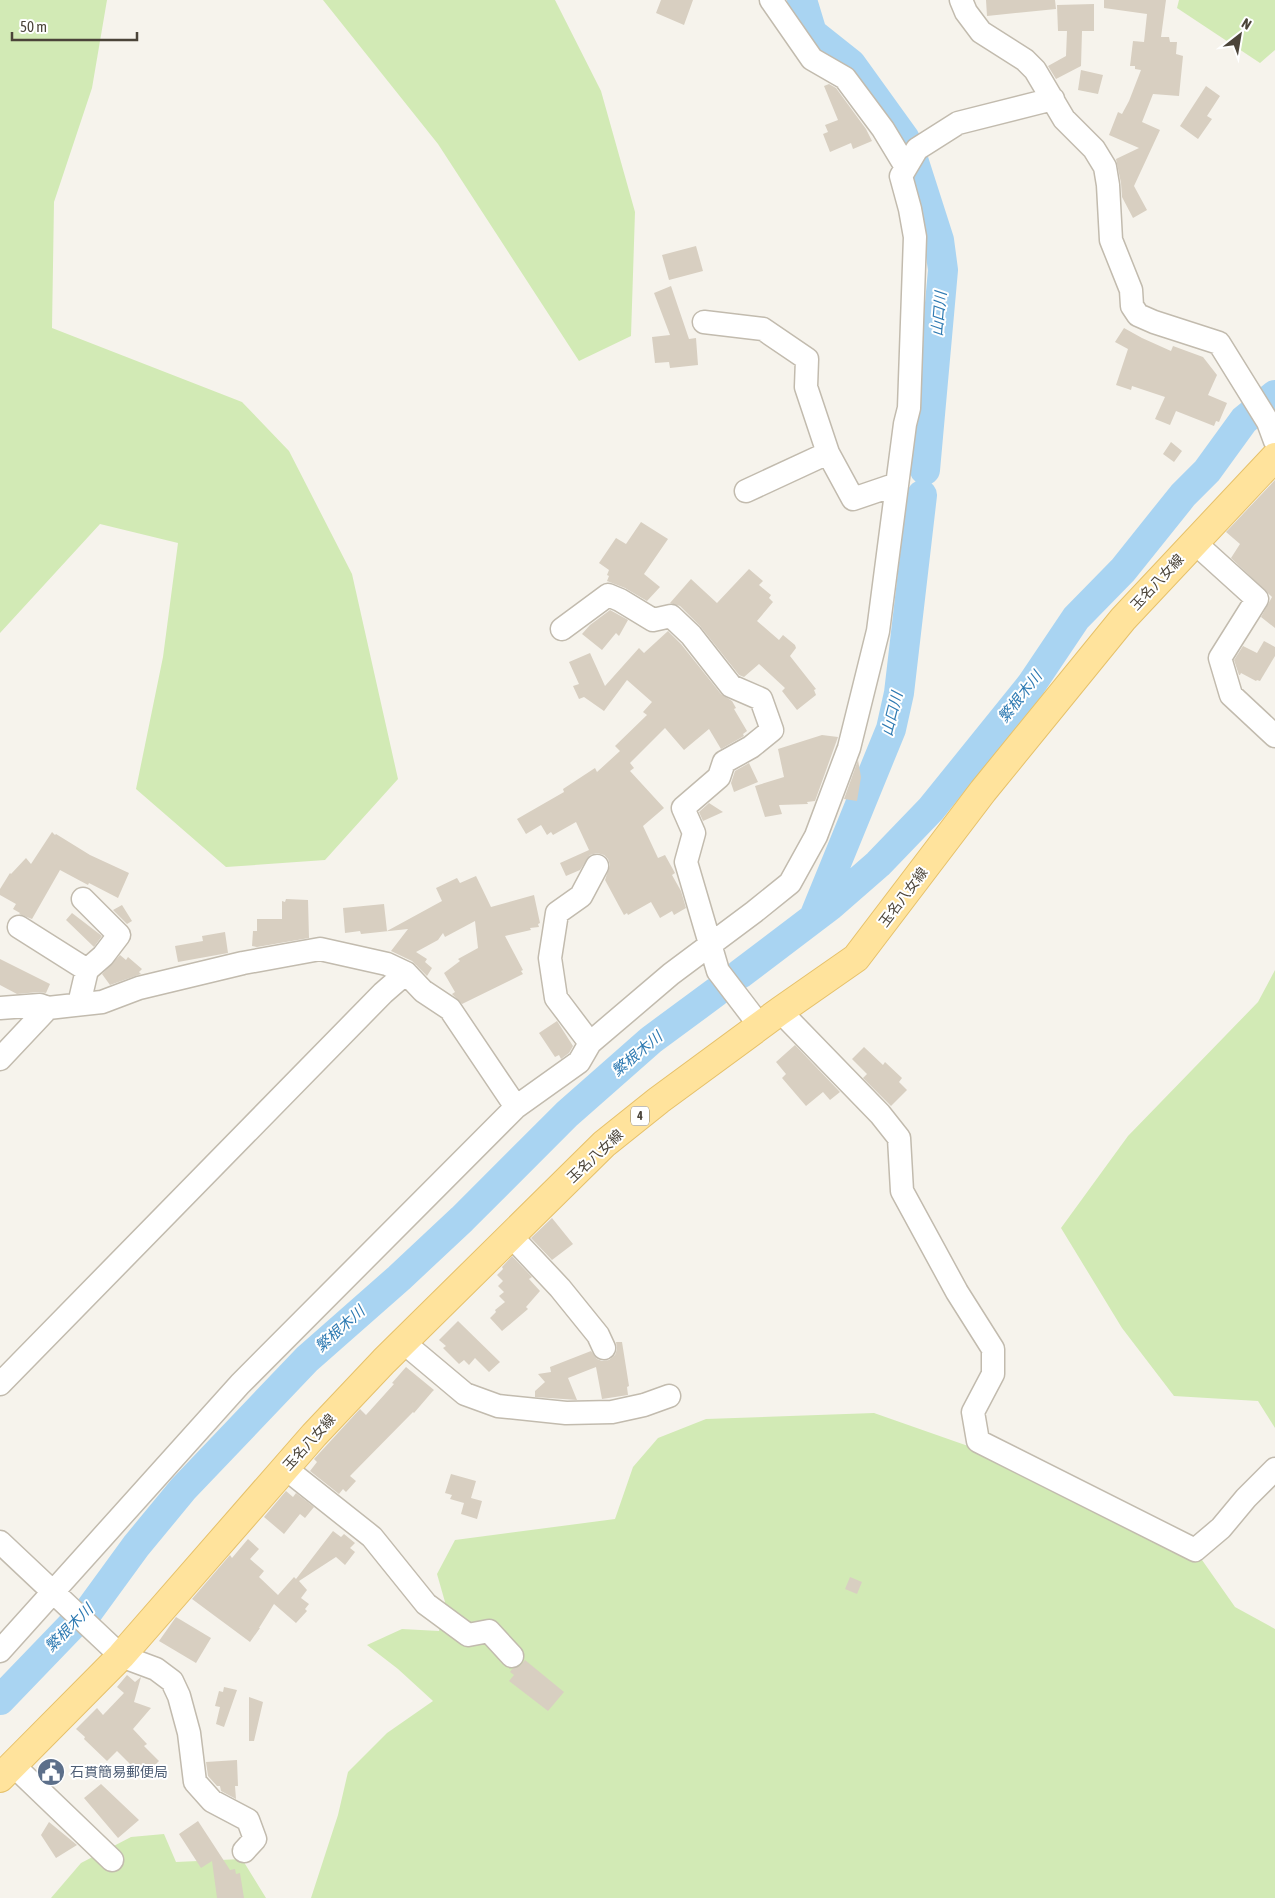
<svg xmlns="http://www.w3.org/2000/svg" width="1275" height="1898" viewBox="0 0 1275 1898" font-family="'Asap Condensed','Noto Sans JP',sans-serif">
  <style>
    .green { fill: #d2eab5 }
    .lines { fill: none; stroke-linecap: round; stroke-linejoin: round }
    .river { stroke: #a9d4f2; stroke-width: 30 }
    .building { fill: #d8cfc1 }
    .minor-casing { stroke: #c2bbae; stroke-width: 25 }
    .major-casing { stroke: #e6c16a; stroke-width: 30 }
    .minor { stroke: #fff; stroke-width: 22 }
    .major { stroke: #ffe39c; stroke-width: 28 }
    .labels { text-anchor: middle; stroke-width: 4; stroke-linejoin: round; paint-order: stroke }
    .shield { fill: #fff; stroke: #817c74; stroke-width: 1 }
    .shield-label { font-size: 12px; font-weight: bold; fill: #4b4439 }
    .street-label { font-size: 14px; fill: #4b4439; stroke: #fff }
    .service-label { font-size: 14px; fill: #4e5e75; stroke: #fff; text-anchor: start }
    .water-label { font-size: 15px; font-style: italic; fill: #2e7ab2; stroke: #fff }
  </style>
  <rect width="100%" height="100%" fill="#f6f3ec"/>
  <!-- green -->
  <path class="green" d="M0 0H107L92 88 54 202 52 328 242 402 289 451 352 574 398 779 325 860 226 867 136 789 163 657 178 543 100 524 0 633Z
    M323 0H555L601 91 635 212 631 336 579 361 438 144Z
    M1179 0H1275V50L1260 63 1177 8Z
    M1275 970V1428L1258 1401 1174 1396 1122 1328 1061 1228 1128 1136 1258 1002Z
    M874 1413 1034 1469 1195 1550 1235 1607 1275 1629V1898H311L338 1815 348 1772 387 1733 433 1701 398 1669 367 1645 402 1629 439 1631 445 1602 437 1574 455 1540 615 1519 633 1467 658 1438 706 1419Z
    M164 1834 176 1862 242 1859 266 1898H51L81 1863 131 1837Z"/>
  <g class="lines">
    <!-- river -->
    <path class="river" d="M802 0 812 33 851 64 905 139
      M914 162 939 240 943 270 925 470
      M815 915 891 729 899 693 922 495
      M740 974 831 905 878 864 931 809 1031 685 1076 618 1123 570 1183 495 1207 471 1244 420 1275 395
      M0 1700 78 1619 85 1616 136 1546 183 1489 307 1359 399 1278 462 1219 567 1114 651 1040 716 992"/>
  </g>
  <!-- building -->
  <path class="building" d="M661 0H693L684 25 656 13Z
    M986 0H1055L1056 9 987 16Z
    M1104 0H1166L1161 37H1169L1170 42H1177L1176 54 1183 56 1179 96 1153 94 1142 122 1160 130 1134 186 1147 210 1133 218 1122 197 1121 183 1116 159 1139 148 1109 135 1118 112 1122 114 1129 101 1141 70 1135 69V66H1130L1133 41 1144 42 1147 14 1104 8Z
    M1094 4V31H1082L1081 66 1056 79 1048 66 1066 56 1067 31H1058L1057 5Z
    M1081 70 1103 75 1098 94 1078 90Z
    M829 84 836 88 866 129 872 141 853 149 851 143 830 152 823 134 828 132 825 125 838 120 824 86Z
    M1206 86 1220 96 1207 116 1212 119 1198 139 1180 126Z
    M696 246 703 271 669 280 662 255Z
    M671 286 689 339 696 338 698 365 670 368 669 362 655 363 652 337 670 335 654 293Z
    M1124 328 1142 338 1171 351 1173 346 1203 357 1217 375 1208 395 1227 403 1219 422 1216 421 1214 426 1176 411 1170 425 1155 419 1165 397 1132 386 1131 390 1116 385 1128 349 1115 342Z
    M1171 442 1182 451 1174 462 1163 454Z
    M1275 480V628L1261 617 1272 597 1231 558 1240 544 1226 532Z
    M641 522 668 539 644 574 660 587 647 601 625 588 607 581 609 576 607 575 609 570 599 563 616 538 626 544Z
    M749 569 763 581 759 585 771 595 769 598 773 602 757 621 779 640 783 635 795 645 796 648 790 656 816 689 814 690 816 695 797 710 782 691 785 688 759 664 744 677 739 675 700 626 680 606 670 603 691 579 717 603Z
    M610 610 628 620 619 636 616 633 602 650 582 634 590 625Z
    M668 631 681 644 721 694 732 701 736 708 734 709 747 731 743 734 744 736 721 749 709 729 684 750 665 728 630 763 634 768 630 771 664 808 643 826 658 858 665 855 675 873 672 875 681 891 686 908 674 915 672 911 660 918 651 902 628 915 627 913 624 915 619 906 605 880 610 865 608 859 604 855 597 853 590 855 580 870 566 876 560 863 589 850 576 822 553 835 551 832 547 835 541 825 526 834 517 819 564 792 563 789 595 768 597 772 620 751 615 746 647 715 643 712 652 702 627 680 604 711 584 697 579 699 573 686 579 684 569 662 590 653 605 686 639 648 644 653Z
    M1264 641 1275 647V656L1260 681 1257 680 1256 681 1241 673 1240 675H1239L1234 660 1243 646 1257 653Z
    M822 735 838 737 815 801 807 802 808 804 779 805 782 814 765 817 755 786 784 777 778 749Z
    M858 760 861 777 857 801 844 799Z
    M749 763 758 782 734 792 731 783 735 771Z
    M709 803 723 812 703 821 699 812Z
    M52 832 55 835 56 834 90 855 129 873 118 898 89 883 88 885 60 870 32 919 19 914 20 913 13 909 16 904 0 895V889L10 873 11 874 26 858 31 864Z
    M476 876 491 907 534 895 540 923 538 924 539 927 530 928 531 930 505 936 523 970 521 971 523 974 462 1004 452 994 455 992 444 973 460 961 458 959 478 948 475 921 445 937 443 933 438 940 416 952 427 959 425 962 432 968 427 976 412 961 391 951 408 929 361 934 360 931 345 933 343 908 384 904 387 931 442 901 436 888 457 878 460 883Z
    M286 899 308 900 309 938 257 947 252 946 253 931H257V919H282V901L285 902Z
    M122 905 132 921 127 924 113 910Z
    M72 913 102 936 94 947 66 920Z
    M225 932 228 953 178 962 175 946 203 941 202 936Z
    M120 955 126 960 128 957 142 969 139 972 141 974 110 985 102 974Z
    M0 959 50 984 46 993 39 992 17 994 0 985Z
    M557 1021 573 1046 569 1053 561 1059 559 1055 555 1057 539 1033Z
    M795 1045 840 1092 830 1100 823 1092 806 1106 782 1078 786 1074 776 1062Z
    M864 1047 883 1065 885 1062 902 1078 899 1082 907 1090 891 1106 863 1078 867 1074 852 1059Z
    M552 1218 573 1244 552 1260 531 1238Z
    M512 1256 532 1277 529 1279 540 1291 526 1307 528 1309 502 1331 490 1318 496 1312 495 1310 505 1302 499 1296 504 1292 498 1286 503 1281 497 1275 503 1269 502 1267Z
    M458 1321 500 1362 489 1372 475 1358 469 1365 464 1360 459 1364 443 1348 446 1346 439 1340Z
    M616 1342H622L629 1386 627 1387 628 1395 602 1399 596 1367 568 1378 577 1400 535 1397V1391L545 1382 538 1374 551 1372 550 1367 591 1351 597 1359 602 1361 609 1360 615 1355 617 1349Z
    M406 1367 434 1390 432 1392 414 1413 413 1412 350 1476 356 1481 346 1492 343 1489 339 1494 310 1471 317 1462 314 1459 360 1409 366 1415 394 1384 392 1383Z
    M451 1474 476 1481 471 1498 482 1501 477 1519 461 1514 464 1503 450 1499 452 1495 445 1493Z
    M286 1491 293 1497 296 1493 314 1507 305 1518 300 1514 284 1534 264 1517Z
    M333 1531 341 1537 344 1534 355 1543 350 1548 355 1552 345 1565 336 1557 299 1581 307 1590 301 1598 309 1604 305 1609 307 1611 296 1623 274 1604 259 1628H260L250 1642 192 1599 230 1555 232 1558 248 1539 259 1549 250 1559 264 1571 259 1577 278 1595 294 1577 296 1579Z
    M850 1577 862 1582 857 1594 845 1589Z
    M176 1617 211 1638 196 1663 159 1641Z
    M525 1660 564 1692 548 1711 509 1681 514 1675 510 1672 512 1669 520 1666Z
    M127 1675 135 1682 141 1677 134 1702 151 1708 133 1729 147 1744 144 1746 159 1761 143 1777 117 1751 107 1761 84 1739 85 1737 76 1729 97 1708 103 1715 124 1693 117 1687Z
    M224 1687 237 1690 224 1727 216 1724 220 1707 215 1706 219 1691 223 1692Z
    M249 1697 263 1702 254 1741H249Z
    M54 1758 65 1769 51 1783 40 1773Z
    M237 1760 238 1786H235L236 1799 221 1791 220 1786H217L208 1776 206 1762Z
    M101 1784 139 1820 118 1838 84 1798Z
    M198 1821 230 1870 235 1869 236 1874 240 1873 244 1898H217L212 1861 201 1868 179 1834Z
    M49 1822 77 1845 56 1858 41 1835Z"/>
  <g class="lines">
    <defs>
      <path id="minor" d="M771 0 812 59 845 78 883 129 906 167
        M961 0 966 12 981 32 1025 60 1035 70 1064 119 1094 149 1105 167 1108 185 1111 240 1131 290 1132 306 1138 315 1154 322 1219 343 1268 422 1275 441
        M704 322 763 329 807 359 806 387 828 453
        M746 491 828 453 853 499 897 484
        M1194 542 1257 599 1220 658 1231 695 1275 736
        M562 629 608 595 620 600 653 620 671 616 691 635 731 686 761 699 772 730 751 747 724 762 719 777 683 808 694 833 686 862 718 971 760 1026
        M83 899 119 935 103 956 87 970
        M19 927 87 970 79 1004
        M0 1008 40 1005 48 1008 102 1002 139 988 243 963 320 949 387 964 406 973 423 991 450 1009 516 1107
        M780 1011 880 1114 899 1138 902 1191 957 1292 993 1349V1374L973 1412 978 1441 1195 1550 1221 1528 1246 1498 1275 1469
        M590 1043 556 998 550 958 557 913 581 896 597 866
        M0 1059 48 1008
        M511 1236 560 1288 598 1335 604 1348
        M403 1342 465 1394 498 1406 566 1413 612 1412 644 1405 669 1396
        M0 1384 383 993 406 973
        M285 1468 372 1537 426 1604 468 1635 489 1631 512 1656
        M0 1542 121 1656 156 1669 172 1681 179 1696 189 1733 195 1782 212 1801 248 1820 255 1839 244 1851
        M0 1651 240 1384 516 1107 579 1062 590 1043 671 974 754 912 790 883 816 836 849 748 878 631 905 424 909 408 915 237 910 209 901 176 917 149 958 123 1053 99
        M13 1765 112 1860"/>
      <path id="major" d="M0 1778 121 1656 314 1435 384 1361 604 1144 659 1100 780 1011 856 958 983 791 1123 619 1275 457"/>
    </defs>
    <!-- minor casing -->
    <use href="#minor" class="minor-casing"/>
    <!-- major casing -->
    <use href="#major" class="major-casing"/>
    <!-- minor -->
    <use href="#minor" class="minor"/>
    <!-- major -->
    <use href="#major" class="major"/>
  </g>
  <!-- icons -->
  <defs>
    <symbol id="civic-disc" viewBox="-11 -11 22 22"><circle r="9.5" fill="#5c6f8a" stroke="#fff"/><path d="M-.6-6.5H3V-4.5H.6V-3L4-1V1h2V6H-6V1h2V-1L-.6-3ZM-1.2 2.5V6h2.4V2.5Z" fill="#fff"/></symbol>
  </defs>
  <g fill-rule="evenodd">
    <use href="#civic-disc" x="35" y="1756" width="32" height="32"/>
  </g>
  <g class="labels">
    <!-- shield labels -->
    <rect class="shield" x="631" y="1106.5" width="18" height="19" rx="4"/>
    <g class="shield-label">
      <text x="640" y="1120">4</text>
    </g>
    <!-- street labels -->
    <g class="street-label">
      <text transform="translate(1157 582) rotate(-47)" y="5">玉名八女線</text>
      <text transform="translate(903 897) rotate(-53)" y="5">玉名八女線</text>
      <text transform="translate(595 1156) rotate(-43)" y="5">玉名八女線</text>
      <text transform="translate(309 1442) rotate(-48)" y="5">玉名八女線</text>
    </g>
    <!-- service labels -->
    <g class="service-label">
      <text x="70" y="1777">石貫簡易郵便局</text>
    </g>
    <!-- water labels -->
    <g class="water-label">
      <text transform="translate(939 314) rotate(-85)" y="5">山口川</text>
      <text transform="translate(1020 697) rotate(-52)" y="5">繁根木川</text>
      <text transform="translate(892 714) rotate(-76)" y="5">山口川</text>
      <text transform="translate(637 1054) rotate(-40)" y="5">繁根木川</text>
      <text transform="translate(340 1329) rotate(-42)" y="5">繁根木川</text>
      <text transform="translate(69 1628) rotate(-45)" y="5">繁根木川</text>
    </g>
  </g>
  <!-- north arrow -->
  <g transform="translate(1240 35) rotate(31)" stroke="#ffffff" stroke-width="4" paint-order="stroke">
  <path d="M0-4L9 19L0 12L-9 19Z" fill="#4b4439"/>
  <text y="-8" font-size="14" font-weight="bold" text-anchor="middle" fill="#4b4439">N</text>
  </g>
  <!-- scale -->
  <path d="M12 32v8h125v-8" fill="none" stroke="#4b4439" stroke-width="2.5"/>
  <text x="20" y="32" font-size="15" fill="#4b4439" stroke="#ffffff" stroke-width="4" paint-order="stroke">50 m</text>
</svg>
